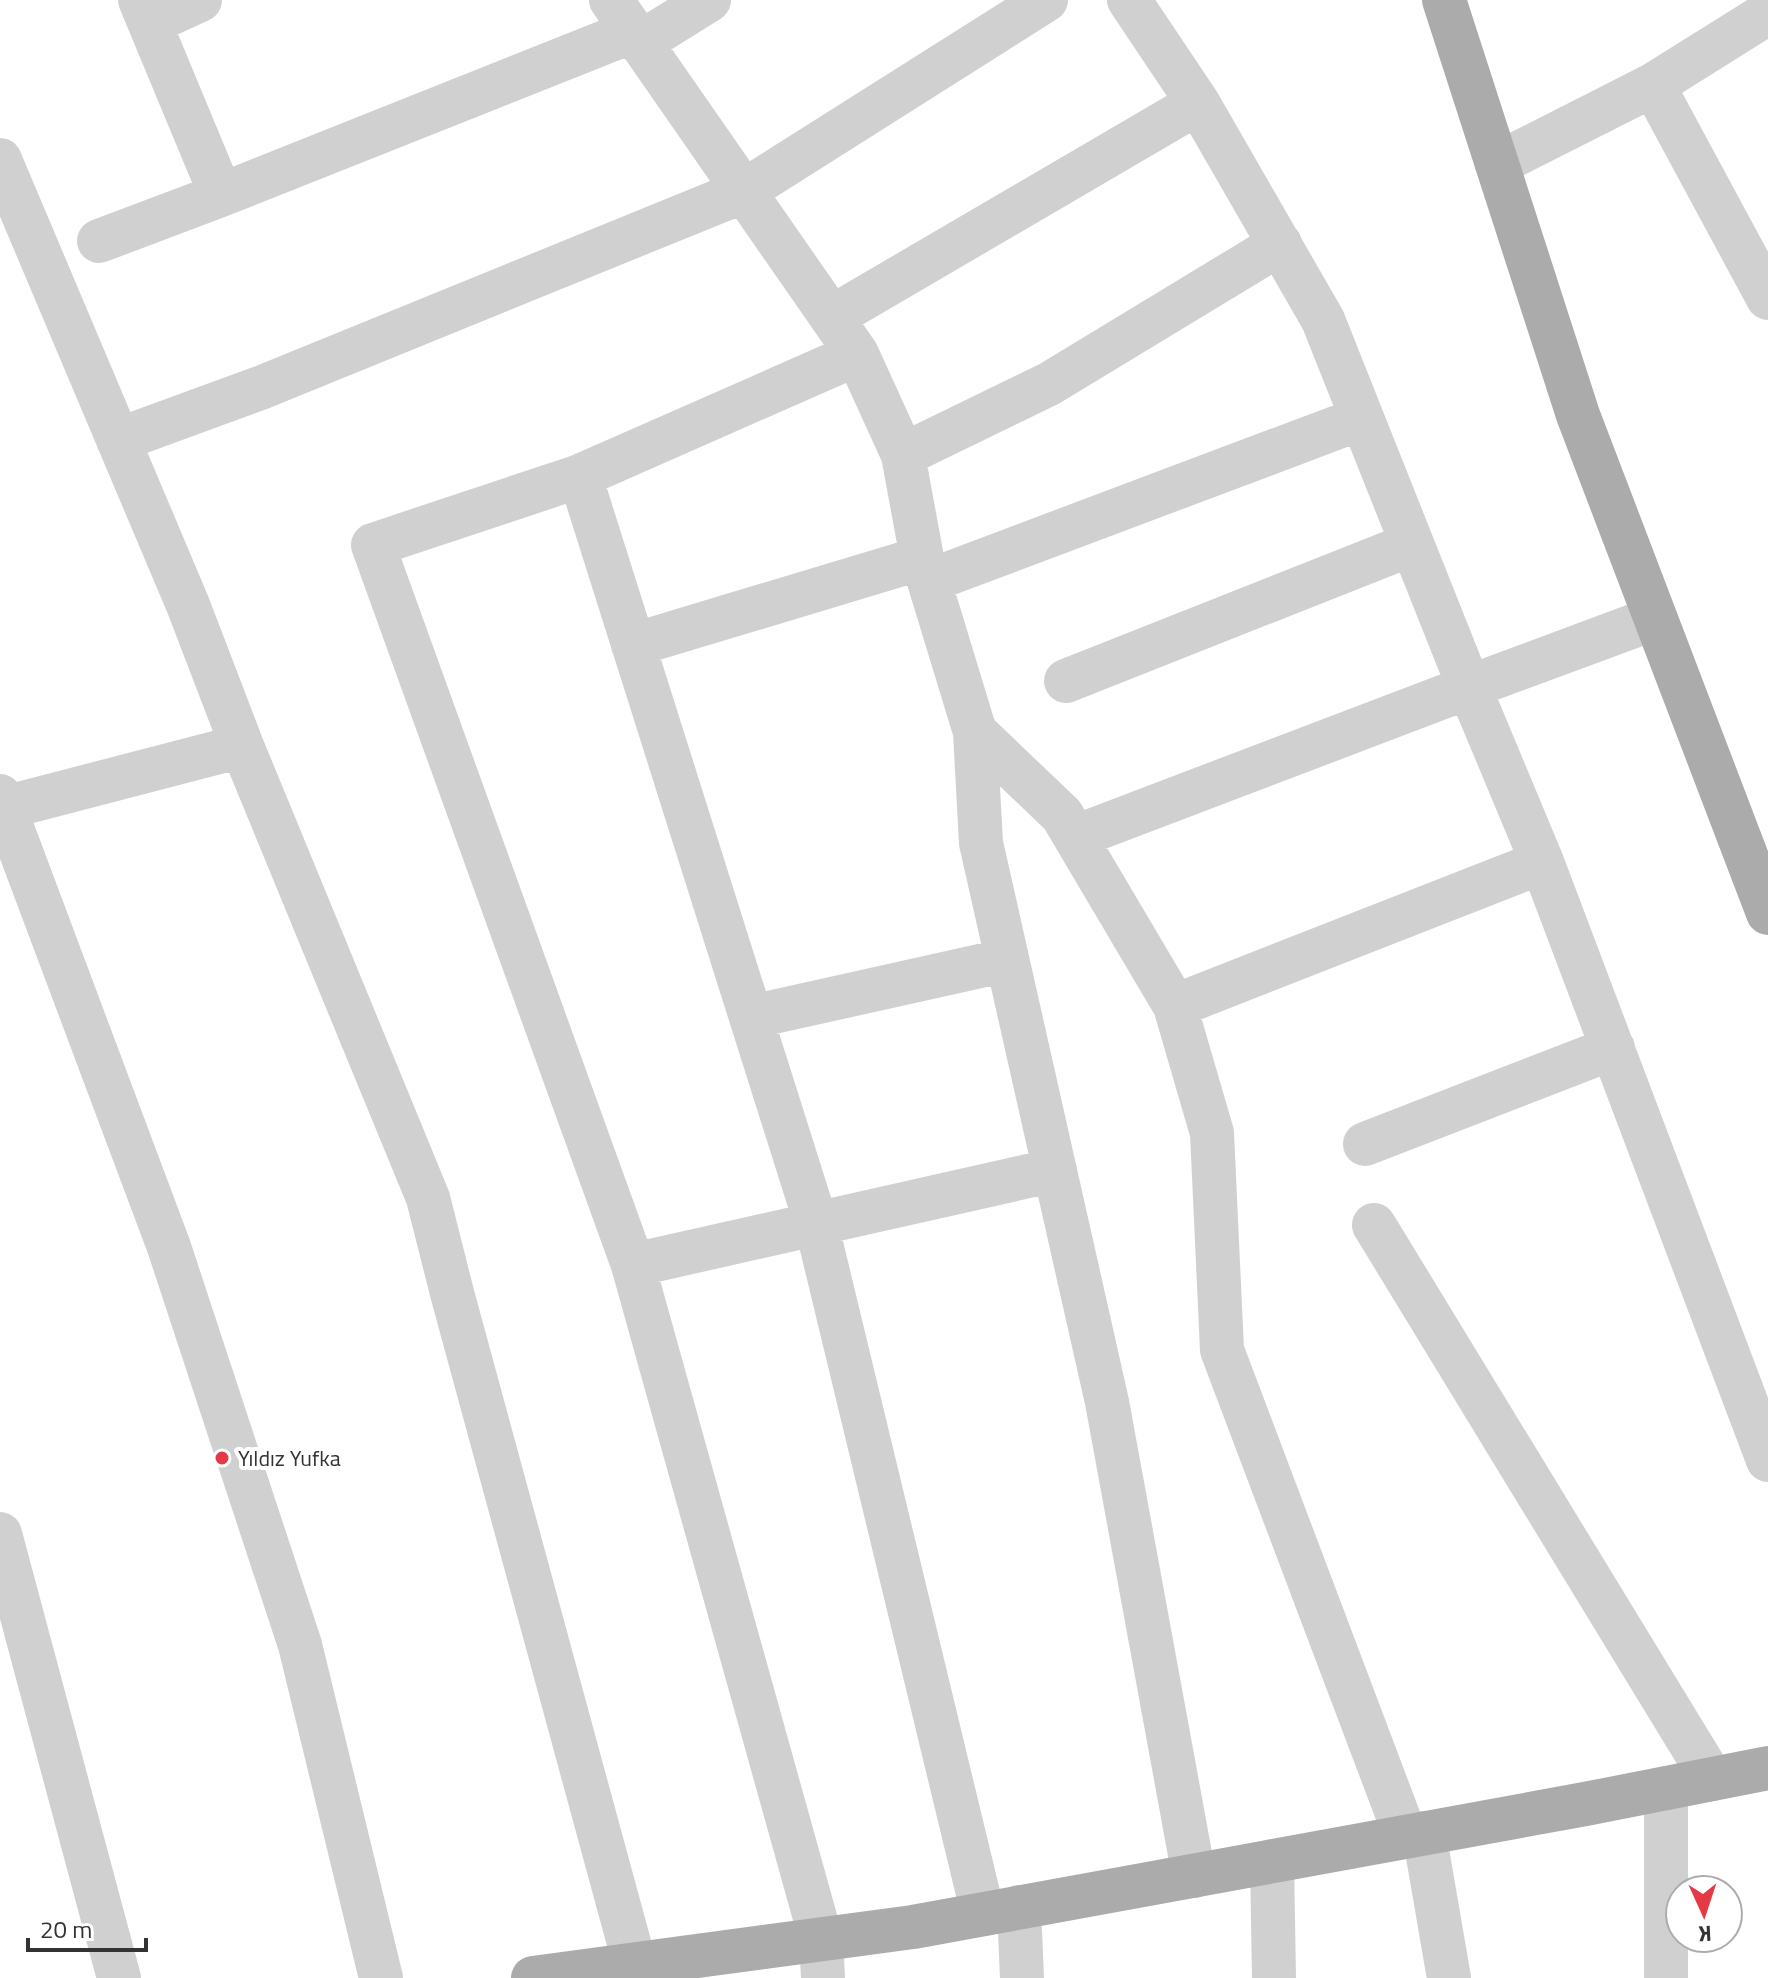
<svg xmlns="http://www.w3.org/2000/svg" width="1768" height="1978" viewBox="0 0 1768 1978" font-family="'Titillium Web',sans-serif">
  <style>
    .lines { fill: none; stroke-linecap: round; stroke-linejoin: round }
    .minor { stroke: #d0d0d0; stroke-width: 44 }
    .major { stroke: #ababab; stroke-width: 44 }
    .poi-dot { fill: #e63946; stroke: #fff; stroke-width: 3 }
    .labels { text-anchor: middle; stroke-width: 8; stroke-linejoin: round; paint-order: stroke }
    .poi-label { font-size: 22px; fill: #333; stroke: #fff; text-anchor: start }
  </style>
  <rect width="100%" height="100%" fill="#fff"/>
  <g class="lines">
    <!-- minor -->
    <path class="minor" d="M140 0 221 195
      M611 0 857 354 903 455 922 558 975 732 981 843 1107 1402 1194 1876
      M1129 0 1198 103 1323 320 1469 687 1542 862 1768 1460
      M150 23 200 0
      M640 43 709 0
      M1653 85 1768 298
      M0 160 188 605 242 746 428 1198 452 1293 635 1965
      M1497 164 1653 85 1768 13
      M99 241 221 195 633 31
      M832 317 1198 103
      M118 440 260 388 744 191 1046 0
      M903 455 1049 384 1280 244
      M580 476 816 1223 983 1914
      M929 581 1362 418
      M633 645 922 558
      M1066 681 1412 544
      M975 732 1062 815 1175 1006 1212 1133 1222 1350 1406 1837
      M0 796 169 1247 300 1645 381 1978
      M0 809 242 746
      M1075 837 1469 687 1655 618
      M1175 1006 1542 862
      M751 1017 1007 960
      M1365 1144 1613 1048
      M1374 1225 1712 1779
      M633 1265 1055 1170
      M0 1534 119 1978
      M1666 1788V1978
      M1424 1833 1449 1978
      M1272 1861 1274 1978
      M1019 1907 1022 1978
      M823 1978 821 1939 633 1265 373 545 580 476 857 354"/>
    <!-- major -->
    <path class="major" d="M1444 0 1578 415 1768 913
      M533 1978 913 1927 1585 1804 1768 1768"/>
  </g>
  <!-- markers -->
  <circle class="poi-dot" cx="222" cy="1458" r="8"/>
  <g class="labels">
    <!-- poi labels -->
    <g class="poi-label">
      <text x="238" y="1466">Yıldız Yufka</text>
    </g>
  </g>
  <!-- north arrow -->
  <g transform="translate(1704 1914) rotate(177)"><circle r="38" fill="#ffffff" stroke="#adadad" stroke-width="2"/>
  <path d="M0-6L14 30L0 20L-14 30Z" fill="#e63946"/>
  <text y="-12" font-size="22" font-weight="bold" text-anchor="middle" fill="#333333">K</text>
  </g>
  <!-- scale -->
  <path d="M28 1938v12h118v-12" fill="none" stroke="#333333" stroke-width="4"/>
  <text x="40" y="1938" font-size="24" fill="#333333" stroke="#ffffff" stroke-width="6" paint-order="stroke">20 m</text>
</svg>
